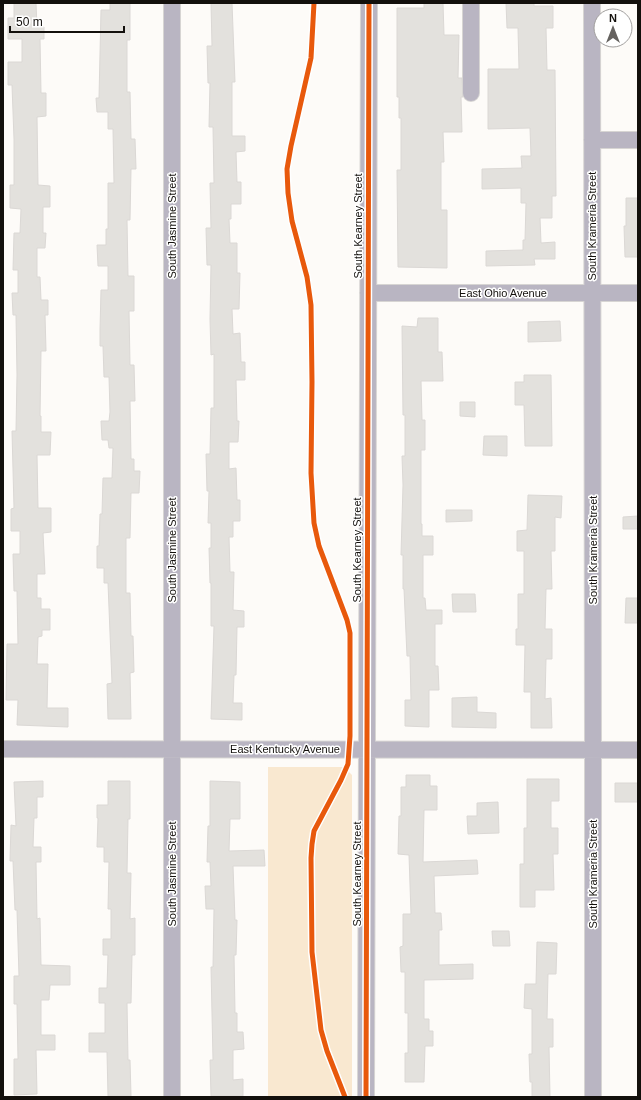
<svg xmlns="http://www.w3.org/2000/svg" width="641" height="1100" viewBox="0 0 641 1100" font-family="Helvetica,sans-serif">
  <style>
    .green { fill: #f9e8d0 }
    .building { fill: #e3e1dd; stroke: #dbd8d5 }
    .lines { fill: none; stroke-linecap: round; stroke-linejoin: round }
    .minor-casing { stroke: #d7d5d3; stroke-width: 18 }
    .minor { stroke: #b9b5c2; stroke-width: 16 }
    .cycleway-casing { stroke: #fff; stroke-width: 8 }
    .cycleway { stroke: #e8590c; stroke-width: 5 }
    .labels { text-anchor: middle; stroke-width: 3; stroke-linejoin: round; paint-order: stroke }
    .street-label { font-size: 11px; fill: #13100c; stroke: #fff }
  </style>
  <rect width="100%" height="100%" fill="#fdfbf8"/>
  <!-- green -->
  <path class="green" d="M268 767H344L352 775V1097H268Z"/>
  <!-- building -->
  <path class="building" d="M14 3H36L37 27H44V39H40L41 93H46V116L37 117 38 185 50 186V207H43V233H46L45 248H37V277H40L41 300H48V315H45L46 351H41L40 416H41V432H51L50 455H37L38 508H51V532L43 533 45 574H37V598H41V609H50V630H42V636L38 637 37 664H48L47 708H68V727L17 725 18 700H6L7 644H18L17 591H14L13 554H20V531H11V509L14 508 12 431H16L17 375 16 315H13L12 293H18V270H13L14 233H20L21 209 10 208V185H14V139L12 85H8V62H22V39H8V18H14Z
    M110 3H130V40H127V92H130L131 139H135L136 169H131L130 220H127L128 276H134V311H129L130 365H134L135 401H130L131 459H134V471H140L139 493H131L130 538H126V593H130L131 636H133L134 672 130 673 131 719H108L107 684 112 683 108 583H104V568H97V546H99L100 514H102L103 478H112L113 448H109L108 440H102L101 421H109L110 412 109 377H104L103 346H100V330L101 290H108V266H98L97 245H106V229H108V183H114L113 129H108V112H97L96 98H99L101 10H110Z
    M211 3H232L235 82H232V136H245V151L236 152 237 182H241V204H231V219H229L230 243H237V273H240L239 309H232L233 334 240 333 241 362H245V380H236L237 421H239L238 442H229V469L236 468 237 500H240V521H233V537H229L230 572H234L233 610 244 611V627H237L236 675H234L233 703H242V720L211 719 214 626H211V583H210L209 548H211V523H208L209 491H207L206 454H210L211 408H214V354L211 355 210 319 211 265H207L206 228H211L210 183H214L213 127H209L210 83H208L207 46H212Z
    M424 3H443L444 35H459L458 78H462L463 97H461L462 132H443L444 162H441V210H447V268L398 267 397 170H401V118H399V97H397V8H424Z
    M506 3H534V6H553V28H546L547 70H555L556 196H552V218H540L541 243 555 242V259H534L535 265 486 266V251L523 250V240H525L526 203H521V188L482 189V169L522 168 521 156H531L530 128 488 129V69H519L518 28H507Z
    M626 198H638V257H625L624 226H626Z
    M418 318H438V352H442L443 381H421L422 420H425V450H421V524H422V536H433V555H423V598H425L426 610H442V624H435V666H438L439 690H429V727L405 726V700H411L410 656H407L404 589H403V555H401L403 485 402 456H405V415H403L402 326 417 327Z
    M560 321 561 341 528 342V322Z
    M524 375H551L552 446H525L524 405H515V382H524Z
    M460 402H475V417L460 416Z
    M484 436H507V456L483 455Z
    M528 495 562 496 561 518 555 517V551H551L552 589H546L545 629H552V659H546L545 699 551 698 552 728H531V692H524L525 645H516V629H518V594H524V551H517V531L527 530Z
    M446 510H472V521L446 522Z
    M638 516V529H623V517Z
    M452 594H475L476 612H453Z
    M626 598H638V623H625Z
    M477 697V712L496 713V728L452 727V698Z
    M406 775H430V786H437V810H424L423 862 477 860 478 874 434 876 435 913H441L442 930H439V965L473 964V979L424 980V1019H429V1031H433V1046H425L424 1082H405V1053H408V1013H405V972H401L400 947 403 946V914H411L409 855 398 854 399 816H401V787H406Z
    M527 779H559V801H551V828H558V854H553L554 890H535V907H520V864H524V828H527Z
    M43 781V797H37V818H34L33 847H41V862H36L37 919 40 918 41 965 70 966V985H50L49 1000H41V1035H55V1050H36L37 1094 14 1095V1059H18L17 1004H14V976H19L17 910H15L13 861H10L11 825 16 826 14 782Z
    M108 781H130V819H128L127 873H131L130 919 135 918V955H132L131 1003H127L128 1060H130L131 1096H108L107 1052H89V1033H105V1003H99V988H107L108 955H103V939H111V909H108L109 862H104V847H97L98 818H97V805H108Z
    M210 781 240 782V819H230L229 851 264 850 265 866H233L235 920H237L236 955H234L235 1013H237V1032H243L244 1049 233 1050V1080L243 1079V1096H211L210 1060H213L211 967H213L214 909H206L205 886H211L210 862H207L208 826H210Z
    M615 783H638V802H615Z
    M498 802 499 833 468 834 467 816H477V803Z
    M492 931H509L510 946H493Z
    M537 942 557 943 556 974H548L547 1019H553V1047H549L550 1097H532V1082H530L529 1054H532V1009L524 1008 525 984H536Z"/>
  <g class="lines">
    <defs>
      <path id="minor" d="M172 3V1097
        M592 3 593 751V1097
        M471 93V3
        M592 140H638
        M368 293H638
        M3 749 638 750
        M366 1097 369 3"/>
    </defs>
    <!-- minor casing -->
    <use href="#minor" class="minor-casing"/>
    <!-- minor -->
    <use href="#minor" class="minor"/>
    <defs>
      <path id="cycleway" d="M314 3 311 58 291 146 287 169 288 193 292 221 307 277 311 305 312 382 311 473 314 523 319 546 347 620 350 633V736L348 764 341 780 314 831 312 844 311 858 312 952 321 1030 327 1051 345 1097
        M366 1097 369 3"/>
    </defs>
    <!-- cycleway casing -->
    <use href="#cycleway" class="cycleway-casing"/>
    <!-- cycleway -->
    <use href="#cycleway" class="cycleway"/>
  </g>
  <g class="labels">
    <!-- street labels -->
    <g class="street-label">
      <text transform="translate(172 226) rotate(-90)" y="4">South Jasmine Street</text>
      <text transform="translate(358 226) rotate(-90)" y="4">South Kearney Street</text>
      <text transform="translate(592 226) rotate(-90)" y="4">South Krameria Street</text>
      <text x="503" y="297">East Ohio Avenue</text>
      <text transform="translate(172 550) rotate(-90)" y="4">South Jasmine Street</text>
      <text transform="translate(357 550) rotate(-90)" y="4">South Kearney Street</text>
      <text transform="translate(593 550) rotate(-90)" y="4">South Krameria Street</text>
      <text x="285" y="753">East Kentucky Avenue</text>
      <text transform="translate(172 874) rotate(-90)" y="4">South Jasmine Street</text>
      <text transform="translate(357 874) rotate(-90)" y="4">South Kearney Street</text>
      <text transform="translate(593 874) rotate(-90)" y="4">South Krameria Street</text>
    </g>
  </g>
  <!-- border -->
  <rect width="641" height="1100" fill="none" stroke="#13100c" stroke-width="8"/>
  <!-- north arrow -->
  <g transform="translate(613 28)"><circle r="19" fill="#ffffff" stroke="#a19f9e"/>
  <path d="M0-3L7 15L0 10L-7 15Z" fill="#65625f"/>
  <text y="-6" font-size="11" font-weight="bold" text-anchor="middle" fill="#13100c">N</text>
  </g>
  <!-- scale -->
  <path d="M10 26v6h114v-6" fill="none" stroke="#13100c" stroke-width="2"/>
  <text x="16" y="26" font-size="12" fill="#13100c" stroke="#ffffff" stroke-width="3" paint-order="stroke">50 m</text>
</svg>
